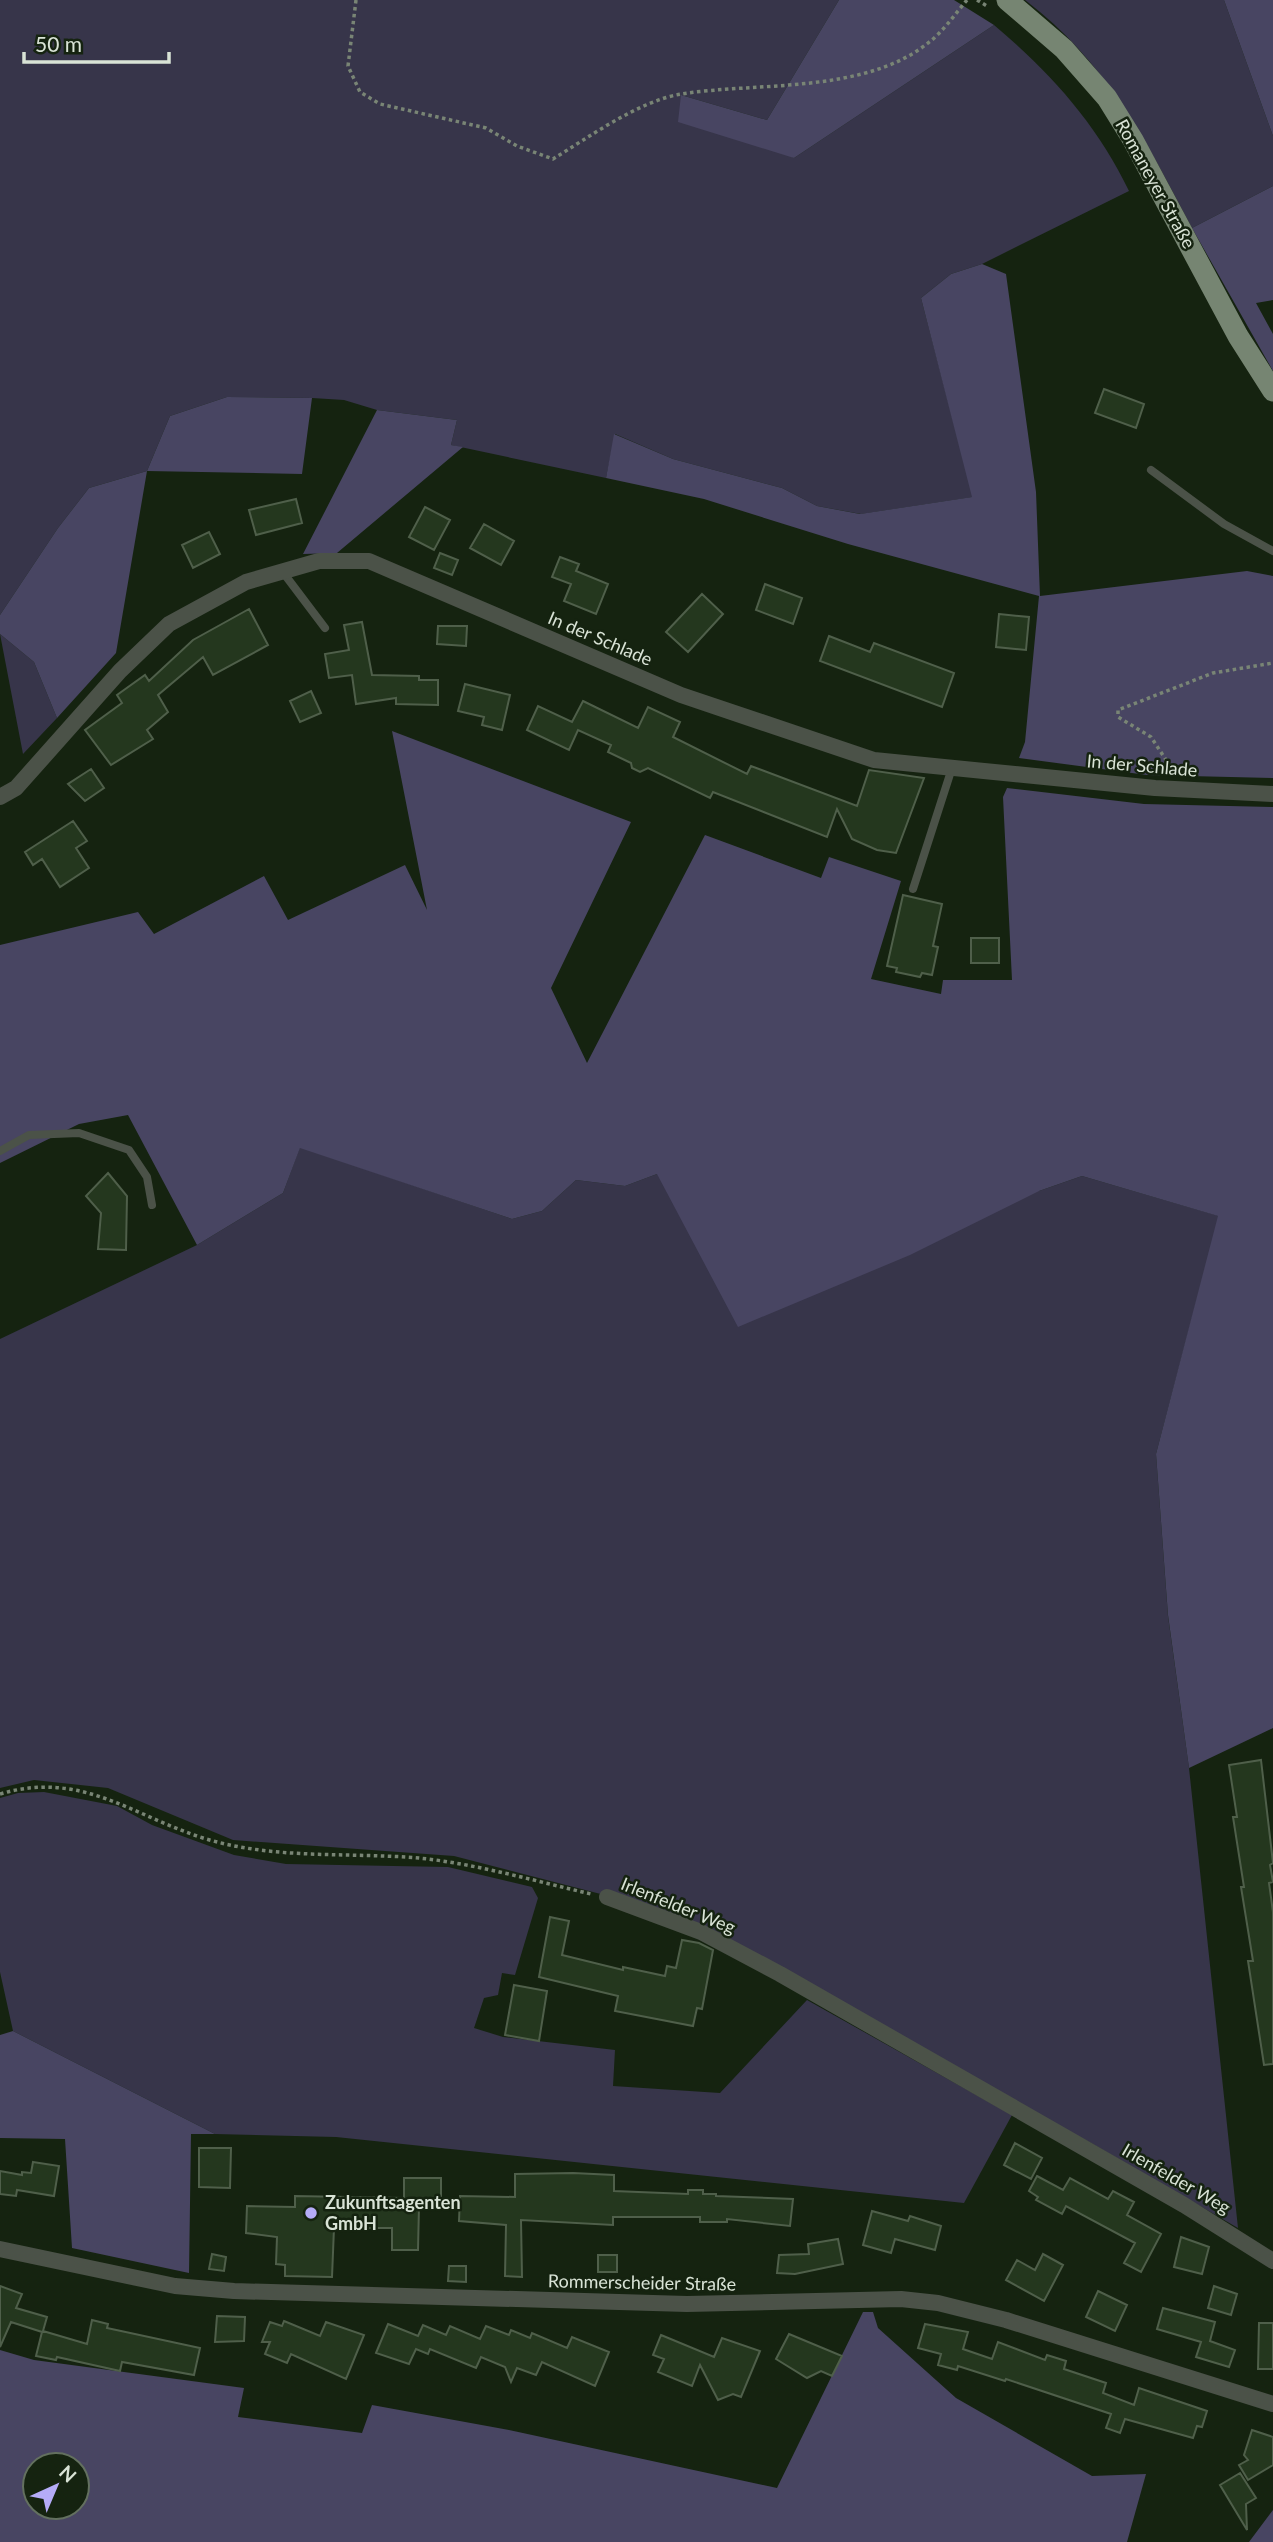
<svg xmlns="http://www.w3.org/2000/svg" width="1273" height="2542" viewBox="0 0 1273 2542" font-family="Lato,sans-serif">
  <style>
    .green { fill: #37354a }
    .forest { fill: #484562; fill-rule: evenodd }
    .building { fill: #24371e; stroke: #4f5f4a; stroke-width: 2 }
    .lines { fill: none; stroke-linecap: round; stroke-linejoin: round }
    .path { stroke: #798575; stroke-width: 3.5; stroke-dasharray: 3.5 3.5; stroke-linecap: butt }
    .lane { stroke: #4b5248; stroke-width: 8 }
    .street { stroke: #4b5248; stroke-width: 16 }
    .primary { stroke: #768572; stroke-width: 21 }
    .poi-dot { fill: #b5acf8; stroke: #152310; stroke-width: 2.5 }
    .labels { text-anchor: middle; stroke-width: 5; stroke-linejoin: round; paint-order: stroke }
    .street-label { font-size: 18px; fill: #d9e3d6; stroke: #152310 }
    .poi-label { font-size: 18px; font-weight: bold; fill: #d9e3d6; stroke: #152310; text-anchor: start }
  </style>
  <rect width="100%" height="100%" fill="#152310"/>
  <!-- green -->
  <path class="green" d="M0 0H839L767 120 681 95 794 158 994 25C1050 72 1097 124 1129 191L982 264 951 274 921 298 973 497 861 514 817 506 782 488 673 459 615 434 606 478 451 445 457 420 377 410 344 400 312 398 227 397 170 416 147 471 89 488 58 528 0 615Z
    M1025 0H1224L1273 136V186L1192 228C1146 141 1106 61 1025 0Z
    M0 634 34 662 57 718 23 754Z
    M300 1147 512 1219 542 1211 576 1180 625 1186 657 1174 1039 1191 1082 1176 1219 1216 1156 1454 1168 1616 1189 1768 1238 2228 1091 2143 647 1906 454 1856 233 1840 108 1788 34 1780 0 1788V1339L197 1245 283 1193Z
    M44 1792 117 1806 152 1825 234 1855 286 1864 448 1867 532 1887 538 1898 515 1975 502 1973 498 1995 484 1998 474 2028 503 2037 615 2050 613 2086 720 2093 807 2000 1012 2115 964 2203 336 2137 215 2134 13 2031 0 1972V1798L18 1793Z"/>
  <!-- forest -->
  <path class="forest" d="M839 0H954L994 25 794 158 678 122 681 95 767 120Z
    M1224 0H1273V136Z
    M1273 186V300L1256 303 1273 334V371L1192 228Z
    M982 264 1006 274 1036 492 1040 596 1247 571 1273 576V778L1147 775 1019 758 1025 742 1039 596 848 544 704 499 606 478 614 434 673 459 782 488 817 506 860 514 972 497 921 298 951 274Z
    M227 397 312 398 302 474 147 471 116 653 57 718 34 662 0 634V615L58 528 89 488 147 471 170 416Z
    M377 410 457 420 451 445 463 447 337 553 303 554Z
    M392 731 631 822 551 988 587 1063 705 835 821 878 829 857 901 881 871 979 941 994 943 980H1012L1003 797 1007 788 1144 804 1273 807V1728L1189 1768 1168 1615 1156 1454 1218 1216 1082 1176 1039 1191 910 1255 738 1327 657 1174 625 1186 576 1180 542 1211 512 1219 300 1148 283 1193 197 1245 128 1115 79 1124 0 1163V945L138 912 154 934 264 876 288 920 405 865 427 910Z
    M13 2031 215 2134H191L189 2273 72 2248 65 2139 0 2138V2035Z
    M863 2312H873L878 2328 956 2398 1092 2476 1146 2474 1127 2542H0V2350L34 2360 244 2388 238 2417 362 2433 372 2405 509 2430 777 2488ZM35 2465H77V2507H35Z
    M1273 2510V2542H1249Z"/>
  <!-- building -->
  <path class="building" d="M1104 389 1144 404 1136 428 1095 413Z
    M296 499 302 523 256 535 249 510Z
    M425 507 450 520 434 550 409 537Z
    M484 524 514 541 501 565 470 548Z
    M209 532 220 554 193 568 182 545Z
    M440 553 458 560 452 575 434 568Z
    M560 557 579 564 576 571 608 584 596 614 564 601 571 584 552 577Z
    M765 584 802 598 793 624 756 610Z
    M702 594 723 614 688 652 666 632Z
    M249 609 268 645 213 675 203 657 158 695 168 712 147 730 153 739 111 765 85 730 122 703 117 695 145 675 149 681 193 640Z
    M999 614 1029 617 1026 650 996 647Z
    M362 622 372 675 419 676V680H438V705L396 704V698L356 704 352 675 329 678 325 654 349 650 344 625Z
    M438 626H467L466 646 437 644Z
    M829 636 870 652 874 643 954 673 942 707 820 661Z
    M465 684 510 695 502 730 482 725 484 717 458 711Z
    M311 691 321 713 300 722 290 701Z
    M583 701 638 728 648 707 680 722 673 737 747 774 751 766 857 806 869 770 924 778 896 853 877 850 852 839 837 809 827 837 713 792 710 798 648 768 640 772 632 768 631 763 608 752 611 745 578 730 569 750 527 730 538 706 572 722Z
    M91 769 104 788 85 801 68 784Z
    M73 821 87 841 76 848 89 868 60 887 42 859 33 865 25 852Z
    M903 895 942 904 933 946 938 947 932 975 922 973 920 977 896 972 897 968 887 966Z
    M971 938H999V963H971Z
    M108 1173 127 1196 126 1250 98 1249 101 1213 86 1196Z
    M1261 1760 1273 1863 1270 1865 1273 1882 1269 1883 1273 1912V2064L1264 2065 1248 1961H1253L1241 1887H1244L1233 1817H1237L1229 1765Z
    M550 1917 569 1921 562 1955 623 1970V1967L665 1976 667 1966 676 1968 682 1940 699 1943 713 1950 702 2009 697 2008 693 2026 615 2011 618 1996 539 1977Z
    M514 1985 547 1991 539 2041 505 2035Z
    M1015 2143 1042 2158 1031 2179 1004 2165Z
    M199 2148H231L230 2188 199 2187Z
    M33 2162 59 2166 54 2196 17 2190 16 2196 0 2194V2171L22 2175V2172L31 2173Z
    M573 2173 614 2175V2191L688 2194V2190H703V2194H716V2196L793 2199 790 2226 727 2219V2222H700V2217H613V2225L521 2220 522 2277 505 2276 506 2225 459 2221 460 2196 515 2197V2174Z
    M1037 2176 1063 2190 1070 2178 1108 2199 1113 2191 1134 2202 1127 2215 1161 2234 1141 2272 1124 2263 1135 2243 1066 2206 1062 2214 1036 2200 1038 2197 1029 2191Z
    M404 2178H441V2206H419L418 2250H392V2228H334L332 2277 285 2276V2265L276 2264 277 2237 246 2233 247 2206 295 2207V2196L404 2198Z
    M872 2211 908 2221 910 2216 941 2226 935 2250 895 2239 891 2253 863 2245Z
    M1181 2237 1209 2247 1202 2274 1174 2267Z
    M838 2239 843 2264 795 2274 777 2273 779 2255 809 2254 808 2244Z
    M212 2254 226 2257 224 2271 209 2269Z
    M1043 2254 1063 2265 1044 2301 1006 2280 1017 2260 1035 2270Z
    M598 2255H617V2272H598Z
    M449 2266H466V2282L448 2281Z
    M0 2286 22 2294 16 2308 47 2317 43 2331 87 2344 92 2320 108 2324 107 2328 200 2348 194 2375 122 2362 120 2371 57 2357 56 2360 36 2356 42 2332 11 2322 0 2347Z
    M1214 2286 1237 2294 1231 2315 1208 2308Z
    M1098 2291 1127 2305 1115 2331 1086 2317Z
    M1163 2308 1215 2322 1210 2341 1235 2350 1229 2367 1196 2357 1201 2342 1157 2329Z
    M217 2316 245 2317 244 2341 215 2342Z
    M284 2321 320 2336 326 2322 364 2335 346 2379 291 2354 287 2363 265 2354 270 2342H262L270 2322 282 2326Z
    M1259 2323H1273V2369H1258Z
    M388 2324 418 2336 423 2325 446 2335 450 2326 480 2339 486 2326 509 2335 511 2330 530 2338 532 2333 567 2348 572 2337 609 2352 595 2386 542 2362 536 2375 517 2368 511 2382 505 2367 481 2357 476 2368 430 2349 428 2354 416 2349 409 2364 376 2353Z
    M925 2324 968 2332 963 2349 992 2359 998 2342 1045 2360 1047 2355 1066 2361 1064 2369 1106 2383 1103 2393 1134 2405 1139 2388 1207 2411 1202 2427 1197 2426 1193 2438 1125 2419 1120 2433 1106 2428 1111 2414 1006 2379 1005 2381 958 2366 957 2370 938 2365 941 2354 918 2348Z
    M789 2334 842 2356 832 2376 821 2371 807 2378 776 2359Z
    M661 2335 714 2357 722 2338 760 2351 741 2397 733 2394 718 2400 700 2365 692 2386 658 2372 664 2359 653 2355Z
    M1252 2430 1273 2437V2465L1248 2480 1239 2465 1248 2460 1244 2455Z
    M1240 2473 1256 2498 1246 2504 1247 2530 1220 2485Z"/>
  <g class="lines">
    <!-- path -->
    <path class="path" d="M356 0 348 66 360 92 380 104 486 128 517 146 553 159C589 137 639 101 681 94 757 82 864 94 928 43 943 32 955 14 967 0
      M977 0 987 6
      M1165 772 1170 766 1151 737 1118 717V710L1213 673 1273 663
      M0 1794C81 1770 131 1815 203 1838 273 1860 348 1852 419 1858 477 1864 535 1881 591 1894"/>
    <!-- lane -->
    <path class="lane" d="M1151 470 1224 524 1273 551
      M282 571 325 628
      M913 889 952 768
      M0 1151 29 1135 79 1133 129 1150 147 1177 152 1205"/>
    <!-- street -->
    <path class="street" d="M0 797 16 788 120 671 169 624 246 582 319 561H369L681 695 874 760 1155 788 1273 794
      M607 1897 701 1932 780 1974 1184 2205 1273 2261
      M0 2249 175 2286 234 2291 687 2304 901 2299 938 2303 1006 2320 1273 2404"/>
    <!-- primary -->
    <path class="primary" d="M1007 0 1064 49 1107 98 1133 140 1238 336 1273 391"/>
  </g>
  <!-- markers -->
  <circle class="poi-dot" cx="311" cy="2213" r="7"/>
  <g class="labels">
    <!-- street labels -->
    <g class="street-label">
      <text transform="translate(1155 184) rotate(61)" y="6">Romaneyer Straße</text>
      <text transform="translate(600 639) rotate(23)" y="6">In der Schlade</text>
      <text transform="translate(1142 766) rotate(5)" y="6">In der Schlade</text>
      <text transform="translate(678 1906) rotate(22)" y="6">Irlenfelder Weg</text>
      <text transform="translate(1176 2179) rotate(30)" y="6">Irlenfelder Weg</text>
      <text transform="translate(642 2283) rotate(1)" y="6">Rommerscheider Straße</text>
    </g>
    <!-- poi labels -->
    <g class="poi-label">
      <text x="325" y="2209">Zukunftsagenten<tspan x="325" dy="21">GmbH</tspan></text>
    </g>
  </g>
  <!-- north arrow -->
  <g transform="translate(56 2486) rotate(44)"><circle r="33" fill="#152310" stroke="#63705f" stroke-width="2"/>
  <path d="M0-5L12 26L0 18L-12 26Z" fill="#b5acf8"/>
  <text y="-10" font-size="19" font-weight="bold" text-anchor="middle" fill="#d9e3d6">N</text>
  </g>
  <!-- scale -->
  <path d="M24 52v10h145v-10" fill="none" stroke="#d9e3d6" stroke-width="3.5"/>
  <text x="35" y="52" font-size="21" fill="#d9e3d6" stroke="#152310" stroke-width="5" paint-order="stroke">50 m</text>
</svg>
